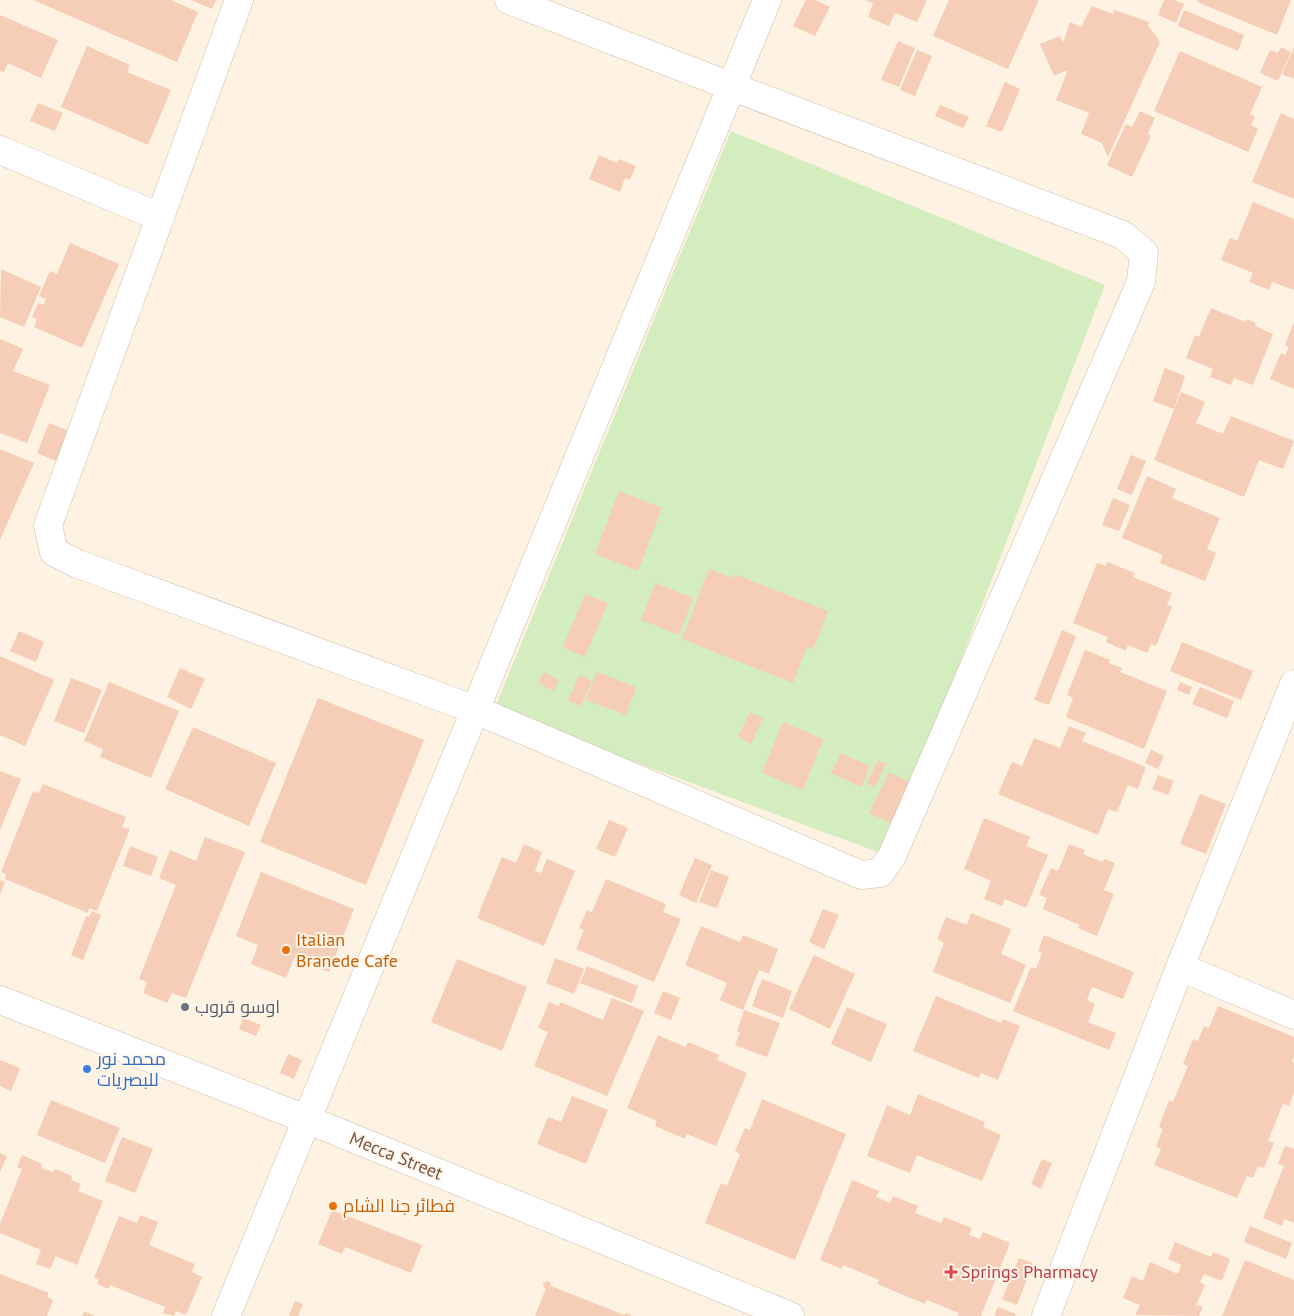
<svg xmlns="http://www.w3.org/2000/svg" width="1294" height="1316" viewBox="0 0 1294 1316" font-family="'PT Sans',Cairo,sans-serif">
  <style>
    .green { fill: #d4edbf }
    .building { fill: #f6cdb7 }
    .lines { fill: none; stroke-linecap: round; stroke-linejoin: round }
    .minor-casing { stroke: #d2baaa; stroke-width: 29 }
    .tertiary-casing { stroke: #d2baaa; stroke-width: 29 }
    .minor { stroke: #fff; stroke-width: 28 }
    .tertiary { stroke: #fff; stroke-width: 28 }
    .food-dot { fill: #e8710a; stroke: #fff6ea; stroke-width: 2 }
    .worship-dot { fill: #6b7280; stroke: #fff6ea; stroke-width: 2 }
    .shop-dot { fill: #3f7fe0; stroke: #fff6ea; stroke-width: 2 }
    .health-dot { fill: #e0444e; stroke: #fff6ea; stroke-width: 2 }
    .labels { text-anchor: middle; stroke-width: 4; stroke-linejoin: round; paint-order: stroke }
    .food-label { font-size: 18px; fill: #c56008; stroke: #fff6ea; text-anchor: start }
    .worship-label { font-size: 18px; fill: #5b616d; stroke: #fff6ea; text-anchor: start }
    .shop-label { font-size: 18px; fill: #366cbe; stroke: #fff6ea; text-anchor: start }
    .street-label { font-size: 18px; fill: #785646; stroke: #fff6ea }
    .health-label { font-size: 18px; fill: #be3a42; stroke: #fff6ea; text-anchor: start }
  </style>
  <rect width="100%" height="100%" fill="#fef2e2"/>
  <!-- green -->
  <path class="green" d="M731 131 1105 285 886 855 494 710Z"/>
  <!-- building -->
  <path class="building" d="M33 0H171L198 12 177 62Z
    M191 0H216L212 9Z
    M806 0H815L830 7 815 36 793 26Z
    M865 0H927L917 22 895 13 889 26 868 17 873 3Z
    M949 0H1039L1008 69 933 36Z
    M1164 0H1174L1184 4 1176 23 1158 15Z
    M1198 0H1291L1277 35 1197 2Z
    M1092 6 1113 14 1114 10 1149 22 1148 27 1150 28 1160 42 1108 157 1102 143 1081 134 1089 113 1056 100 1068 70 1054 76 1040 44 1060 36 1063 43 1070 22 1081 27Z
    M1184 10 1244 35 1238 51 1178 26Z
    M0 15 58 40 41 78 8 63 4 72 0 71Z
    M898 41 915 48 899 87 881 80Z
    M87 46 130 65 127 72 171 90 148 145 61 107Z
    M1281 47 1291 52 1278 81 1260 73 1270 50 1278 53Z
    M1294 48V79L1282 74Z
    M917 50 932 56 915 96 900 90Z
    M1180 51 1262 87 1250 114 1255 117 1251 125 1258 129 1248 152 1154 111Z
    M1005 82 1020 89 1002 132 986 126Z
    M38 103 63 113 55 131 30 121Z
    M940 105 969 117 963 128 935 116Z
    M1140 111 1155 118 1148 134 1151 136 1132 177 1107 165 1126 124 1132 127Z
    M1281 113 1294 119V199L1252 182Z
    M599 155 617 163 619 159 636 166 630 180 625 178 620 192 589 179Z
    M1253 202 1294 219V290L1272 282 1269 290 1249 282 1253 273 1221 260 1230 238 1237 241Z
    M70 243 119 264 82 348 34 327 37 319 32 317 38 303 43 305 46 299 39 296 50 271 57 274Z
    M1 269 41 287 24 327 0 317Z
    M1211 308 1245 322 1246 319 1256 323 1255 326 1273 334 1253 385 1234 378 1231 385 1210 377 1213 369 1186 358 1195 335 1199 337Z
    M1294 322V389L1270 379 1281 353 1285 355 1289 347 1285 345Z
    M0 339 23 349 13 371 50 385 27 443 0 433Z
    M1165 368 1185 376 1174 409 1153 401Z
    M1181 392 1205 402 1196 423 1223 434 1231 416 1294 441 1283 469 1259 460 1244 497 1154 460Z
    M49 423 69 431 56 461 37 453Z
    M0 449 34 463 0 540Z
    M1131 455 1146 461 1132 495 1117 489Z
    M1147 476 1176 489 1172 498 1220 518 1207 549 1216 553 1205 581 1160 563 1163 555 1122 538Z
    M619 491 662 508 638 571 595 554Z
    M1113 498 1130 505 1119 531 1102 525Z
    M1107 562 1135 573 1133 577 1172 593 1167 605 1172 607 1156 646 1151 644 1147 653 1128 645 1126 651 1106 642 1108 637 1073 623 1097 563 1106 566Z
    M709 569 733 578 734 574 828 611 813 649 807 647 793 683 682 639Z
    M655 583 693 598 679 635 641 620Z
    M585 594 608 603 585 657 563 647Z
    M1062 630 1076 636 1049 705 1034 700Z
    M19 631 44 642 36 662 10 651Z
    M1182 642 1253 671 1241 700 1170 671Z
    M1085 650 1110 660 1109 663 1122 668 1120 672 1167 691 1144 749 1066 717 1073 698 1067 695Z
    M0 656 54 680 25 746 0 735Z
    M180 668 205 679 191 709 167 697Z
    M544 672 559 680 554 691 538 683Z
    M597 672 636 687 626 715 586 700Z
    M579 675 592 681 581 706 568 701Z
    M71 678 102 690 84 733 54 721Z
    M109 682 179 711 151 778 100 757 103 749 84 741Z
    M1180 682 1192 687 1189 695 1177 690Z
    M1200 687 1234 701 1227 718 1192 704Z
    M318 698 424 740 366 885 260 842Z
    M750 712 763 718 751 744 738 737Z
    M783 722 823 739 803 790 762 773Z
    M1069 726 1086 733 1082 741 1146 767 1138 789 1128 785 1117 812 1108 809 1098 835 998 794 1012 762 1022 766 1034 738 1060 748Z
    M193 727 276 763 249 826 165 789Z
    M1151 750 1164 756 1158 769 1145 763Z
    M841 753 870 766 862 787 831 773Z
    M878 760 886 764 875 787 867 783Z
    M0 771 21 779 0 830Z
    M889 772 911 783 892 824 869 813Z
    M1158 775 1174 781 1168 795 1152 789Z
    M43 784 126 817 122 827 130 829 97 911 89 908 88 913 5 879 6 874 1 872 33 791 39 793Z
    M1200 794 1226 804 1206 854 1180 844Z
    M984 818 1030 837 1026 846 1048 855 1026 908 1005 899 1002 906 984 899 991 881 964 869Z
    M609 820 628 828 615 857 596 849Z
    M205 837 245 852 186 998 172 993 167 1003 143 993 147 982 139 979 176 885 159 878 170 850 196 861Z
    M524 844 542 852 535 871 541 873 547 859 575 871 544 946 477 918 502 857 516 863Z
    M1069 844 1085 850 1083 854 1102 862 1104 859 1115 863 1104 890 1114 894 1097 936 1078 928 1080 925 1043 909 1047 898 1039 895 1051 868 1058 871Z
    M130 846 158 857 151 876 123 866Z
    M695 858 712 865 696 903 679 895Z
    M711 870 729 877 717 908 699 902Z
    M261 872 354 909 329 972 294 958 286 978 251 964 258 945 236 936Z
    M606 879 666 904 663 912 681 919 654 982 576 949 584 930 579 928 587 910 592 912Z
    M0 880 5 882 0 894Z
    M823 909 839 915 824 949 809 942Z
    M92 911 101 915 83 960 71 955 86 916 89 917Z
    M971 913 1011 929 1001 954 1026 965 1010 1003 933 972 944 943 937 939 946 917 967 925Z
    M701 926 740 942 743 935 778 949 769 974 759 970 743 1010 720 1000 727 983 685 965Z
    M1044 935 1134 972 1123 999 1092 987 1087 1000 1095 1004 1088 1022 1116 1033 1109 1050 1013 1011 1031 967 1036 969 1042 953 1038 951Z
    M814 955 855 974 830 1029 789 1009Z
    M555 958 584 969 574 994 546 983Z
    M457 959 527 987 502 1051 431 1022Z
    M587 966 638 986 632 1003 580 983Z
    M762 979 792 991 783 1018 752 1006Z
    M663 991 680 998 671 1020 654 1013Z
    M936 996 1001 1023 1003 1019 1020 1026 998 1080 981 1073 979 1078 913 1051Z
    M612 998 644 1011 607 1096 534 1066 548 1032 538 1028 549 1002 559 1006 560 1002 603 1020Z
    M1218 1006 1294 1037V1058L1292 1062 1294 1063V1092L1289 1106 1283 1104 1268 1141 1274 1143 1264 1168 1258 1166 1253 1178 1247 1176 1237 1198 1154 1165 1161 1149 1156 1146 1163 1129 1159 1127 1169 1100 1173 1102 1188 1066 1183 1064 1193 1039 1198 1041 1204 1026 1209 1028Z
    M847 1007 887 1024 871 1062 831 1044Z
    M744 1010 780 1023 767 1057 735 1045 740 1032 737 1031Z
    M243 1018 261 1025 256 1036 239 1029Z
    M658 1035 685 1047 688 1042 719 1055 717 1060 747 1073 716 1146 687 1134 685 1139 655 1126 657 1121 627 1108Z
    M288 1054 302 1060 294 1079 280 1073Z
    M0 1060 20 1068 11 1091 0 1086Z
    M918 1094 985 1122 983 1127 1001 1135 982 1181 917 1155 910 1173 867 1156 887 1105 910 1115Z
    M572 1096 608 1110 586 1164 537 1144 548 1117 561 1122Z
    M762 1099 846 1134 795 1260 705 1223 721 1183 727 1186 740 1154 735 1151 745 1128 750 1130Z
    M51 1100 120 1128 105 1163 37 1135Z
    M122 1137 153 1149 135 1193 105 1181Z
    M1285 1146 1294 1149V1223L1284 1219 1282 1226 1263 1218 1284 1166 1278 1164Z
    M0 1153 7 1156 0 1172Z
    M22 1155 42 1164 41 1168 53 1172 55 1169 72 1176 71 1180 81 1184 78 1191 103 1201 77 1265 56 1256 50 1269 36 1264 41 1250 0 1233V1224L22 1169 17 1167Z
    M1042 1159 1052 1163 1041 1189 1031 1184Z
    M852 1180 879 1191 876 1197 890 1203 893 1196 918 1206 915 1213 941 1223 944 1217 972 1228 969 1235 980 1239 983 1232 1010 1243 981 1316H958L959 1313 927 1300 925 1304 877 1284 879 1280 843 1265 842 1269 820 1260Z
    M332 1210 422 1245 411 1273 345 1247 342 1254 318 1244Z
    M140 1215 158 1222 149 1245 195 1264 192 1272 202 1277 186 1315 176 1311 174 1316 163 1313 165 1307 110 1285 109 1289 97 1284 99 1280 94 1278 119 1216 137 1223Z
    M1250 1226 1292 1243 1286 1259 1244 1242Z
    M1175 1242 1211 1257 1213 1252 1230 1259 1222 1281 1204 1274 1200 1282 1205 1285 1196 1305 1203 1307 1199 1316 1135 1315 1140 1305 1123 1298 1132 1276 1143 1281 1150 1262 1178 1274 1181 1265 1168 1259Z
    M1019 1258 1033 1263 1017 1305 1002 1299Z
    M1245 1260 1294 1280V1316H1222Z
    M0 1274 49 1293 47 1297 53 1300 47 1316H0Z
    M546 1281 550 1282 551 1286 624 1315 626 1313 630 1314 631 1316H535L546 1288H544L543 1284Z
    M295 1301 303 1304 298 1316H289Z
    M998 1307 1016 1314 1015 1316H994Z
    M84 1311 95 1316H82Z"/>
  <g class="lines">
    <defs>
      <path id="minor" d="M239 0 48 525 54 552 78 564 476 710 861 875 880 873 892 856 1141 282 1144 253 1123 235 730 86 509 0
        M0 150 160 217
        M1180 967 1294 1015
        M226 1316 767 0
        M1046 1316 1180 967 1294 684"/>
      <path id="tertiary" d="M0 1000 306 1119 790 1316"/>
    </defs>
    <!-- minor casing -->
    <use href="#minor" class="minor-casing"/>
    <!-- tertiary casing -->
    <use href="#tertiary" class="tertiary-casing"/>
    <!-- minor -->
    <use href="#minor" class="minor"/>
    <!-- tertiary -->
    <use href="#tertiary" class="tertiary"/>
  </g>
  <!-- markers -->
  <g class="food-dot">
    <circle cx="286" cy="950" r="5"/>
    <circle cx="333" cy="1206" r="5"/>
  </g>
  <circle class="worship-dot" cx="185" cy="1007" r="5"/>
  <circle class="shop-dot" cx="87" cy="1069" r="5"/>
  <path class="health-dot" d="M948.5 1264.5h5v5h5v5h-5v5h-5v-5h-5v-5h5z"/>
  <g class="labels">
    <!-- food labels -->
    <g class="food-label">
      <text x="296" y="946">Italian<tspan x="296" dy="21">Branede Cafe</tspan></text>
      <text x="343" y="1212">فطائر جنا الشام</text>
    </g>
    <!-- worship labels -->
    <g class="worship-label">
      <text x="195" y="1013">اوسو قروب</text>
    </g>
    <!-- shop labels -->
    <g class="shop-label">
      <text x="97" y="1065">محمد نور<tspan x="97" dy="21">للبصريات</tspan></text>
    </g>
    <!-- street labels -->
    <g class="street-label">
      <text transform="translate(396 1156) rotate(22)" y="6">Mecca Street</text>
    </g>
    <!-- health labels -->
    <g class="health-label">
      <text x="961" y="1278">Springs Pharmacy</text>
    </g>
  </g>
</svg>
